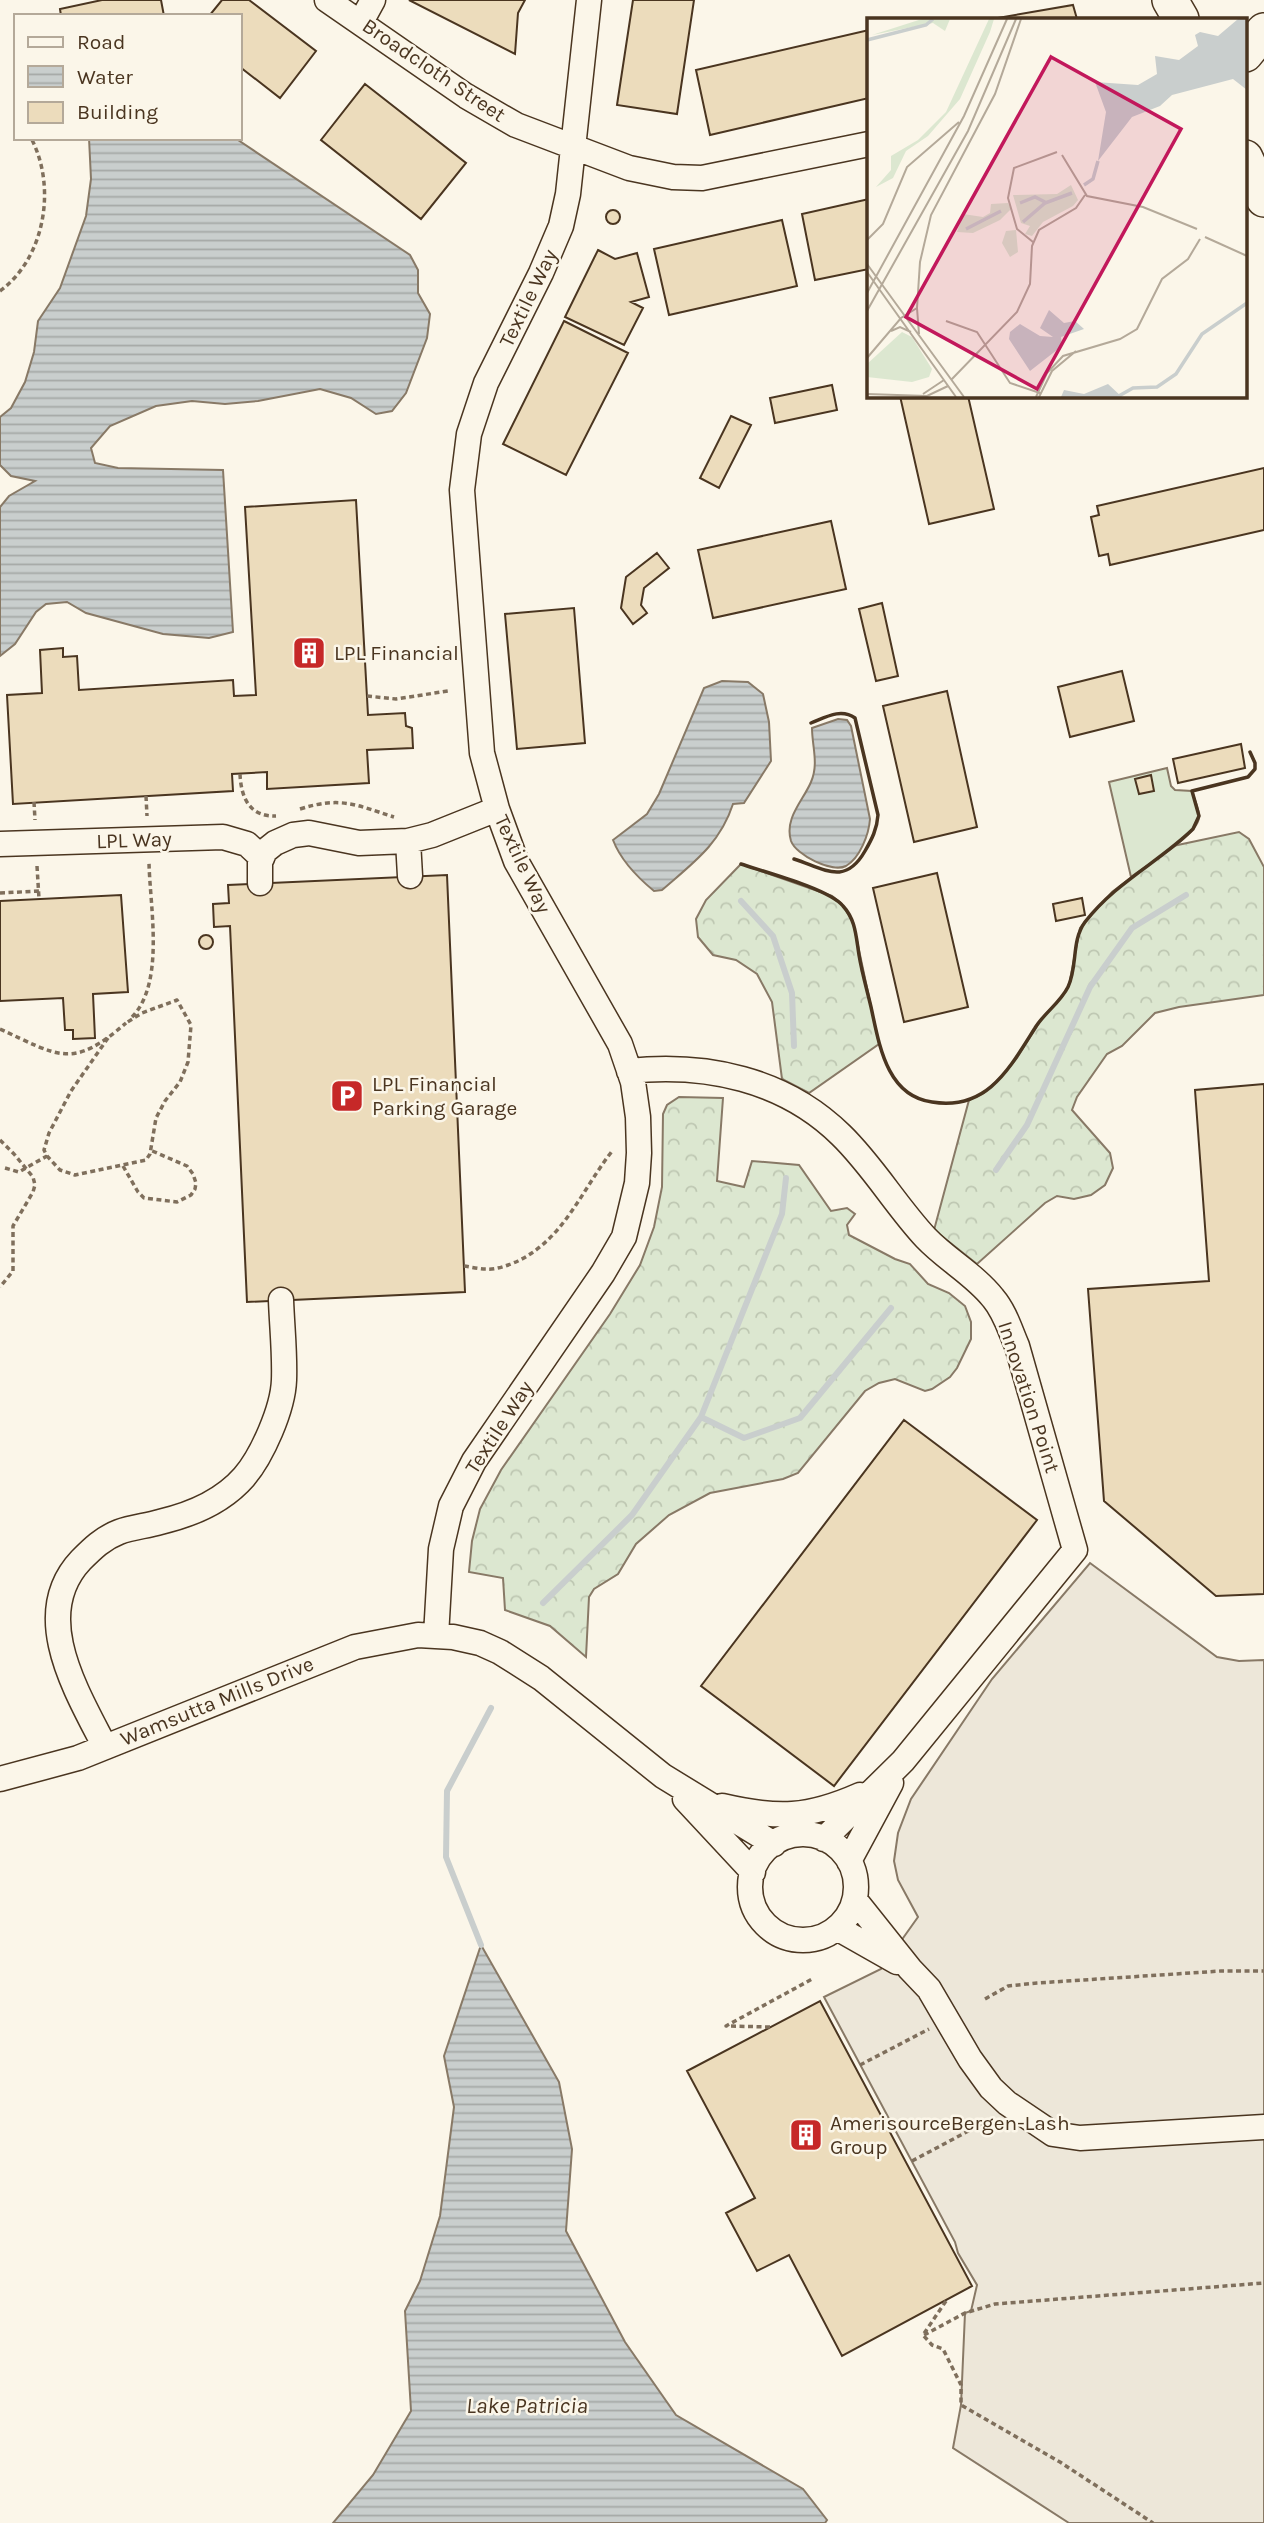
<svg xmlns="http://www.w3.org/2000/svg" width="1264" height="2523" viewBox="0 0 1264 2523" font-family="Karla,sans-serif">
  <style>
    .forest { fill: url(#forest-crowns); stroke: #887966; stroke-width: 2 }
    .green { fill: #dce7d0; stroke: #887966; stroke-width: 2 }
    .parking { fill: #ede7d9; stroke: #887966; stroke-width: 2 }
    .water { fill: url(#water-rules); stroke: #887966; stroke-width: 2 }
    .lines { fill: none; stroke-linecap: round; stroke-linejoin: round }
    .stream { stroke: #c9cecd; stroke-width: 6 }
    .building { fill: #ecdcbc; stroke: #4a3520; stroke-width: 2 }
    .minor-casing { stroke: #4a3520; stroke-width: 27 }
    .highway-casing { stroke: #4a3520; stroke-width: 38 }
    .path { stroke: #7f6f5c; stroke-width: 3.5; stroke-dasharray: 5 3.5; stroke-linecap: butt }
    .minor { stroke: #fbf6e9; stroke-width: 24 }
    .highway { stroke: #fbf6e9; stroke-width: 35 }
    .wall { stroke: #4a3520; stroke-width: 3.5 }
    .labels { text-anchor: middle; stroke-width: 5; stroke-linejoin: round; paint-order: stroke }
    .street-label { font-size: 21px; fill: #4a3520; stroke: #fbf6e9 }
    .poi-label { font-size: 21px; fill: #4a3520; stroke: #fbf6e9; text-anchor: start }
    .water-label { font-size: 23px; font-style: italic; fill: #4a3520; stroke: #fbf6e9 }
    .inset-river { fill: none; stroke: #c9cecd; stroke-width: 3.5 }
    .inset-road { fill: none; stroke: #b4a999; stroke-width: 2 }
    .view { fill: #c2185b; fill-opacity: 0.15; stroke: #c2185b; stroke-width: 3.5 }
    .inset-edge { fill: none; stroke: #4a3520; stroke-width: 3.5 }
  </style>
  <defs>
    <pattern id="forest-crowns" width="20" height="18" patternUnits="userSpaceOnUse" patternTransform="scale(1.75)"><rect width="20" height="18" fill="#dce7d0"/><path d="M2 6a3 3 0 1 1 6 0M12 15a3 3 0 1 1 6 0" fill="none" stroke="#bec7b2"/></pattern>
    <pattern id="water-rules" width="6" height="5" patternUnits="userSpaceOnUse" patternTransform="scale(1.75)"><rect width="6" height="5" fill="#c9cecd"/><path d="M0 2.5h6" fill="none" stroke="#a5a8a6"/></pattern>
  </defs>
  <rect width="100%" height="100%" fill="#fbf6e9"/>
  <!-- forest -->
  <path class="forest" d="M1239 832 1249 839 1264 867V995L1179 1007 1155 1013 1122 1046 1107 1054 1077 1097 1072 1110 1110 1153 1113 1168 1105 1185 1091 1195 1074 1199 1057 1196 1045 1203 977 1264 934 1230 969 1100 984 1093 1002 1076 1017 1058 1042 1018 1062 997 1069 985 1080 928 1112 892 1173 846Z
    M741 864 832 896 842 904 853 922 879 1044 809 1093 782 1079 772 1002 757 974 736 960 713 955 698 937 696 919 706 900Z
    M679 1097 723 1098 717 1181 744 1187 752 1161 799 1165 831 1211 847 1208 855 1214 847 1225 849 1235 895 1259 910 1264 928 1284 949 1293 965 1306 971 1322V1339L957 1368 950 1377 932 1389 925 1391 895 1379 879 1383 865 1391 798 1473 783 1479 710 1493 669 1515 636 1544 618 1574 594 1589 589 1597 586 1657 550 1626 505 1610 503 1578 469 1572 472 1541 480 1509 501 1470 610 1314 640 1265 654 1227 662 1187 663 1114 667 1105Z"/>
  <!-- green -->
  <path class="green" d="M1167 768 1171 786 1175 790 1192 791C1194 799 1200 810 1199 818 1197 836 1145 866 1131 877L1109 782Z"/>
  <!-- parking -->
  <path class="parking" d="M1090 1563 1217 1657 1239 1661 1264 1660V2523H1069L953 2448 961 2405 965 2313 971 2311 977 2285 958 2253 955 2242 824 1997 881 1969 918 1917 898 1880 894 1861 898 1833 911 1799 992 1679Z"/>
  <!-- water -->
  <path class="water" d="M89 138H235L410 255 418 270V293L430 314 427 338 406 393 392 411 376 414 351 398 320 389 258 401 225 404 192 401 156 406 110 426 91 448 95 463 118 468 223 470 233 632 209 638 163 634 86 613 67 602 46 604 36 612 15 644 0 656V507L9 496 35 481 11 476 0 465V417L11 408 25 382 34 352 38 321 60 288 86 216 91 179Z
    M722 681 748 682 763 694 769 722 771 761 744 803 733 804C720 844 693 863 662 890L654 891C637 877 621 861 613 840L647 814 659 794 704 688Z
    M838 719 847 720 851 726 870 819C869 834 860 858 846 866 832 873 796 855 791 841 784 818 803 801 811 782 819 764 812 746 812 728Z
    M481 1945 559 2082 572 2149 566 2231 625 2342 676 2415 803 2489 827 2520 825 2523H333L373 2475 411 2411 405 2311 420 2281 440 2216 454 2107 444 2056Z"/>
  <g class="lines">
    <!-- stream -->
    <path class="stream" d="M741 901 773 936 792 993 794 1046
      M996 1170 1027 1125 1090 987 1132 928 1186 895
      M701 1417 744 1438 800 1418 891 1308
      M543 1603 632 1515 701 1417 782 1214 786 1178
      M481 1945 446 1857 447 1791 491 1708"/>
  </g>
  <!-- building -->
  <path class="building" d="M102 0H161L164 16H61L60 9Z
    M222 0H249L316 51 280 98 240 67V16H209Z
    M409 0H525L518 13 515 54Z
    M633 0H694L677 114 617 105Z
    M1073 5 1077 19H992Z
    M869 30V98L710 135 696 70Z
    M365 84 466 163 421 219 321 140Z
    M869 199V269L815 280 802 214Z
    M606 217a7 7 0 1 1 14 0a7 7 0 1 1-14 0Z
    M782 220 797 286 669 315 654 249Z
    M598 250 615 259 637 253 649 297 631 302 643 308 624 345 565 317Z
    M564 321 628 353 566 475 503 444Z
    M832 385 837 410 775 423 770 398Z
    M900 396H968L994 509 929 524Z
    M731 416 751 425 719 488 700 478Z
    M1264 468V530L1110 565 1108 554 1099 556 1091 517 1099 515 1097 506Z
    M356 500 368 715 405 713 406 726 412 728 413 748 367 750 369 783 267 789V772L232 774 233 791 13 804 7 695 42 693 40 650 63 648V657L77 656 79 690 233 680 234 696 256 695 245 507Z
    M831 521 846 589 713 618 698 550Z
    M657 553 669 568 644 588 641 605 647 613 633 624 621 608 626 577Z
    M882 603 898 676 876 681 859 609Z
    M574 608 585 743 517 749 505 614Z
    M1122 671 1134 721 1070 737 1058 687Z
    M947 691 977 827 914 842 883 706Z
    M1241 744 1245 768 1178 783 1173 759Z
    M1151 775 1154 791 1139 794 1135 779Z
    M937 873 968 1007 904 1022 873 888Z
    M447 875 465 1292 247 1302 230 926 214 927 213 904 229 903 228 885Z
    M121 895 128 992 93 994 95 1038 73 1039V1030H65L63 998 0 1001V901Z
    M1082 898 1085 915 1056 921 1053 904Z
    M199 942a7 7 0 1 1 14 0a7 7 0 1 1-14 0Z
    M1264 1084V1594L1216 1596 1104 1501 1088 1289 1209 1281 1195 1090Z
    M904 1420 1037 1520 834 1786 701 1686Z
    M820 2001 972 2286 842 2356 789 2255 757 2271 726 2213 755 2198 687 2071Z"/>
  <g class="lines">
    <defs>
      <path id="minor" d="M327 0 466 96 516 125 629 168 673 177 702 178 869 144
        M361 22 373 0
        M408 841 410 876
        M0 844 223 837 247 844 262 858
        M260 883V862L265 851 275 843 293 835 309 833 359 843 408 841 432 835 497 809
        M629 1071C706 1063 784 1079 841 1135 873 1166 896 1206 926 1238 947 1260 975 1275 993 1298 1005 1312 1010 1330 1017 1346L1075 1550 903 1761 824 1839
        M436 1636 441 1549 451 1506 474 1461 603 1273 624 1237 637 1183 639 1153 638 1117 633 1082 620 1044 516 861 497 809 482 753 462 490 469 434 486 383 541 273 561 226 568 194 589 0
        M105 1747C77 1692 29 1615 81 1560 92 1549 103 1538 119 1532 132 1527 147 1526 160 1522 190 1515 223 1501 244 1477 262 1456 283 1409 284 1380 285 1354 282 1327 281 1300
        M0 1779 78 1758 355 1647 418 1635 453 1637 480 1643 500 1652 541 1678 663 1776 774 1844
        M685 1799 753 1872
        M722 1806C778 1819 808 1818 860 1795
        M750 1887a53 53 0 1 1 106 0a53 53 0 1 1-106 0Z
        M849 1861 891 1783
        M855 1900 910 1969 929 1989 970 2059 991 2088 1007 2103 1053 2134 1080 2138 1264 2127
        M837 1928 897 1962"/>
      <path id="highway" d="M1170 0 1181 19
        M1245 54 1264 31
        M1245 158 1264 199"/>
    </defs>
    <!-- minor casing -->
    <use href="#minor" class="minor-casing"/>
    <!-- highway casing -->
    <use href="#highway" class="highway-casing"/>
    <!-- path -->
    <path class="path" d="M0 291C45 258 57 187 31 138
      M367 696 396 699 448 691
      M240 774C241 797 249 817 276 816
      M146 796 147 816
      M34 802 35 820
      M300 809C341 796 356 805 394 817
      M37 866 39 899
      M0 893 39 891
      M132 1017C165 983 150 908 149 863
      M0 1029C59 1056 72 1070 126 1023
      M108 1038 71 1091 49 1133 44 1150 47 1156 60 1170 75 1175 146 1160 150 1154 156 1118 165 1101 180 1082 188 1062 191 1025 177 1000 142 1013 126 1023
      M0 1140 14 1154 33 1177 35 1185 33 1192 13 1226V1271L0 1287
      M123 1166 138 1192 144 1198 177 1202 191 1195 195 1189 196 1183 193 1174 187 1166 150 1150
      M5 1168 19 1172 47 1156
      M464 1266C471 1267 479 1269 486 1269 496 1270 509 1265 518 1261 565 1238 582 1189 613 1150
      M985 1999 1008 1986 1037 1983 1221 1971H1264
      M770 2027 726 2026 814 1978
      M860 2065 929 2029
      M912 2161 991 2119
      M946 2301 923 2335 932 2345 943 2349 961 2385V2405L1060 2462 1153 2523
      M924 2335 965 2313 995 2304 1264 2283"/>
    <!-- minor -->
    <use href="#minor" class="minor"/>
    <!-- highway -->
    <use href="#highway" class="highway"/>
    <!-- wall -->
    <path class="wall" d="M794 859C825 869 845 886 865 851 872 839 877 829 878 815L855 718C841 708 826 717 811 723
      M741 864C765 872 829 889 843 906 856 920 856 937 859 955 862 973 867 990 871 1007 879 1043 886 1096 932 1102 987 1111 1009 1069 1035 1028 1044 1013 1060 1003 1068 987 1078 966 1071 941 1085 922 1115 883 1159 862 1193 829L1199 816 1192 791 1248 777 1255 769V763L1250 752"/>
  </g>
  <!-- icons -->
  <defs>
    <symbol id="building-square" viewBox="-11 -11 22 22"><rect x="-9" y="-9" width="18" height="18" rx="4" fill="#c62828" stroke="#fbf6e9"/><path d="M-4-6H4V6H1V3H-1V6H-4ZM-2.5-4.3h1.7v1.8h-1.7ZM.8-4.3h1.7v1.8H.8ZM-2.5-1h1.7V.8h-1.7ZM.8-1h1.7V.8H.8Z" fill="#fff"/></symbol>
    <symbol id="parking-square" viewBox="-11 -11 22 22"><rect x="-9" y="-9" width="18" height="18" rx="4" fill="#c62828" stroke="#fbf6e9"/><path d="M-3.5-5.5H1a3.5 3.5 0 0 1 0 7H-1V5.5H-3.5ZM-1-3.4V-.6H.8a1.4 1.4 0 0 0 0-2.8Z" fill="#fff"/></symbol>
  </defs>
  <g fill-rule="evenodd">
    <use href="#building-square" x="290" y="634" width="38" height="38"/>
    <use href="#parking-square" x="328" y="1077" width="38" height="38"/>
    <use href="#building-square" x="787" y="2116" width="38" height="38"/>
  </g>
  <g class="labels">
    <!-- street labels -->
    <g class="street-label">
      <text transform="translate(434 70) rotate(34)" y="7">Broadcloth Street</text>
      <text transform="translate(528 298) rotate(-64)" y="7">Textile Way</text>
      <text transform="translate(134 840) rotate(-2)" y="7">LPL Way</text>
      <text transform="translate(523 864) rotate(65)" y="7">Textile Way</text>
      <text transform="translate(1029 1397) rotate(72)" y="7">Innovation Point</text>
      <text transform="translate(499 1427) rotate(-57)" y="7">Textile Way</text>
      <text transform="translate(217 1701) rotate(-22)" y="7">Wamsutta Mills Drive</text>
    </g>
    <!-- poi labels -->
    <g class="poi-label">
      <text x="334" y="660">LPL Financial</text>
      <text x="372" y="1091">LPL Financial<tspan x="372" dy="24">Parking Garage</tspan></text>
      <text x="830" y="2130">AmerisourceBergen-Lash<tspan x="830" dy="24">Group</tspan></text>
    </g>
    <!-- water labels -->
    <g class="water-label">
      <text x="527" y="2413">Lake Patricia</text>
    </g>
  </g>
  <!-- overview -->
  <g transform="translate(867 18)">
    <rect width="380" height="380" fill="#fbf6e9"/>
    <path d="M55 1H83L78 13 66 5 5 17ZM122 1H127L123 14 93 81 61 118 39 133 26 160 9 169 24 152V138L51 122 79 94ZM204 167 211 182 206 188 176 204 165 218 158 216 163 208 154 205 146 177 190 176ZM141 185 144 191 133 202 106 215 90 214 96 196 116 199 123 195 124 186ZM149 212 151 234 143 239 135 225 139 213ZM35 314 45 319 65 351 62 359 45 364 0 359V346Z" fill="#dce7d0"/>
    <path d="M371 1H380V72L366 61 305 77 293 88 265 99 231 143 239 94 228 64 271 67 290 56 288 38 312 42 331 28 328 17 333 14 351 18ZM182 292 197 305 208 303 217 311 194 319 195 328 163 353 142 321 143 314 153 306 173 318 186 319 173 310ZM241 366 255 379H194L197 372 217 376Z" fill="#c9cecd"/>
    <path class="inset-river" d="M0 22 59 7 66 1M217 167 226 161 231 143M153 185 168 179 178 184M156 204 178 185 205 175M99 211 134 193M250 379 266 370 290 369 309 356 335 316 380 285"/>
    <path class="inset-road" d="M195 137 220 178 276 189 330 211M338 219 380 238M0 222 16 206 40 149 92 104M166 224 150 211 141 180 147 150 190 134M0 246 97 379M0 254 89 379M0 275 97 98 140 1M50 290 52 316M0 293 101 113 149 1M79 303 110 314 143 365 173 375M24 313 33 309 44 314M0 340 34 300 50 290 53 244 64 197 128 76 154 1M85 361 150 294 163 266 165 228 172 212 209 190 218 177M0 376 60 378 81 368M56 376 77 362M169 379 180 355 196 338 253 321 270 311 295 261 321 241 333 221M172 379 185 353 209 333"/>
    <path class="view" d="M184 39 314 111 170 371 39 299Z"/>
    <rect width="380" height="380" class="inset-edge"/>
  </g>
  <!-- legend -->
  <rect x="14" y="14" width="228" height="126" fill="#fbf6e9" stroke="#b4a999" stroke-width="2"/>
  <rect x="28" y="37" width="35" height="10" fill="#fbf6e9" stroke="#b4a999" stroke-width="2"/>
  <text x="77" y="49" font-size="21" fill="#4a3520">Road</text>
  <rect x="28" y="66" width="35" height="21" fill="url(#water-rules)" stroke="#b4a999" stroke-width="2"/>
  <text x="77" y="84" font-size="21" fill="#4a3520">Water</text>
  <rect x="28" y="102" width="35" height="21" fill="#ecdcbc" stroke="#b4a999" stroke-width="2"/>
  <text x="77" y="119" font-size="21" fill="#4a3520">Building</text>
</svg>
